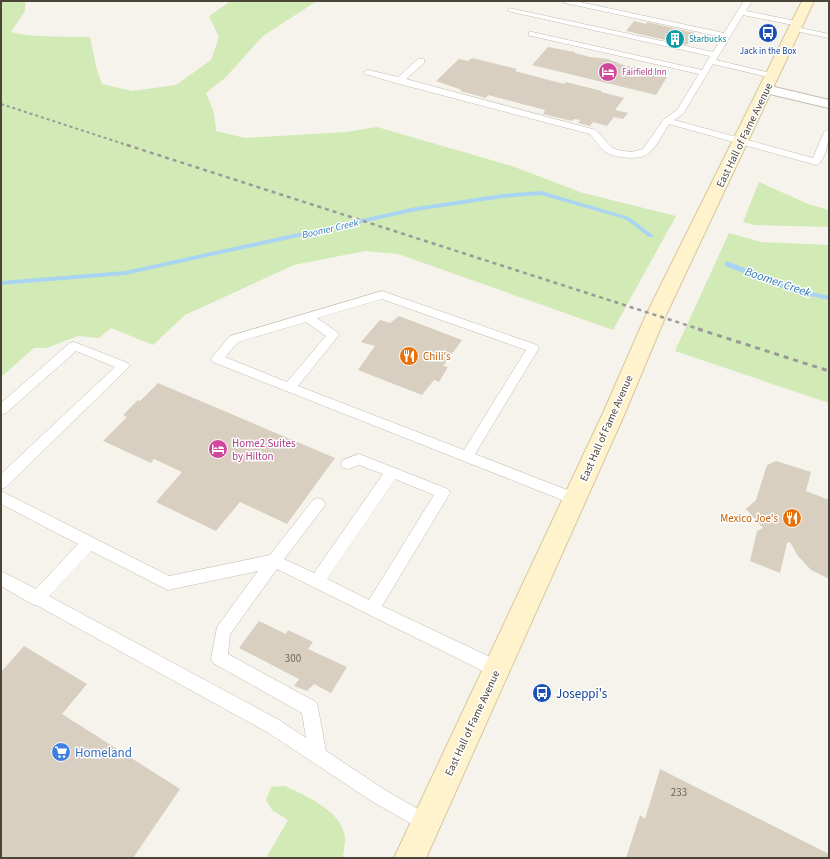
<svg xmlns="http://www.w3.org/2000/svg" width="830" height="859" viewBox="0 0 830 859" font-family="'Source Sans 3',sans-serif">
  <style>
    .green { fill: #d2eab5 }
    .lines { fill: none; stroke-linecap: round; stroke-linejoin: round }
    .stream { fill: #a9d4f2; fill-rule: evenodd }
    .building { fill: #d8cfc1 }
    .lane-casing { stroke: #c2bbae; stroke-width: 1 }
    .street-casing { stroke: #c2bbae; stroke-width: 2 }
    .secondary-casing { stroke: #d6c79b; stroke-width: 2 }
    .lane { fill: #fff; fill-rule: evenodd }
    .street { fill: #fff; fill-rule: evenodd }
    .secondary { fill: #fff3cd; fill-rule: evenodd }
    .rail-far2 { stroke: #9a9a9a; stroke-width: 2; stroke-dasharray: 3 3; stroke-linecap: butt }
    .rail-far1 { stroke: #9a9a9a; stroke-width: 2.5; stroke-dasharray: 4 4; stroke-linecap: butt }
    .rail { stroke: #9a9a9a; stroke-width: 3; stroke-dasharray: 5 5; stroke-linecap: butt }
    .labels { text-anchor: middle; stroke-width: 3; stroke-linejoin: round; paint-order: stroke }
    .far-culture-label { font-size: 9px; fill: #0d838f; stroke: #fff; text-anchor: start }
    .far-transit-label { font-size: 9px; fill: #164399; stroke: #fff }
    .far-hotel-label { font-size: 9px; fill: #b23c85; stroke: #fff; text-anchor: start }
    .far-water-label { font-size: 10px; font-style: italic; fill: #2e7ab2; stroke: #fff }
    .street-label { font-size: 11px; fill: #4b4439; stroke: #fff }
    .food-label { font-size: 11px; fill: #c56008; stroke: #fff; text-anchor: start }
    .hotel-label { font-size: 11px; fill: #b23c85; stroke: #fff; text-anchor: start }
    .near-number-label { font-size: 11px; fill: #6e675b }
    .water-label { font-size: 12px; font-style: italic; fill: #2e7ab2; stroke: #fff }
    .near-transit-label { font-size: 13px; fill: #164399; stroke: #fff; text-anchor: start }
    .near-shop-label { font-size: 13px; fill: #366cbe; stroke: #fff; text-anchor: start }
  </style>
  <rect width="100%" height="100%" fill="#f6f3ec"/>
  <!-- green -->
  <path class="green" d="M1 1H28L25 3V11L11 32C35 38 64 36 90 37L96 66 102 84 132 91 176 85 211 60 219 37 209 16 231 1H317L263 36 225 78 206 93 214 113 216 131 245 138 346 132 377 127 512 166 583 193 676 216 613 330 398 254 365 251 294 265 185 315 153 345 111 328 99 338 78 336 47 348H34L1 377Z
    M759 182 808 204 829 210V227L755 225 743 222Z
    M729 233 761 242 829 245V403L675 351Z
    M285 786C306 796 341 811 345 836 346 842 343 852 343 858H266L288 820 272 810 266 800 271 787Z"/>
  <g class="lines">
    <!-- stream -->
    <path class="stream" d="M541 191 629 217 654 236 653 237H649L625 219 541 195 503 198 416 211 125 275 1 285V281L125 271 416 207 503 194Z
      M725 262H729L800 289 829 296V300L796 293 725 266Z"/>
  </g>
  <!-- building -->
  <path class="building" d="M634 21 646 24 647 22 695 33 687 45 626 31Z
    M548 47 575 52V53L590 57 608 59 626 66 652 70 667 77 656 95 532 65Z
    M472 58 517 69 515 71 564 84 566 82 602 91 601 92 624 98 615 110 628 113 623 119 614 117 607 126 593 122 590 126 578 123 580 120 574 119 572 121 543 114 545 110 488 95 486 98 460 91 462 90 436 81 459 59 468 61Z
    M399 316 462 340 443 366 448 367 439 382 434 380 422 395 358 370 375 346 361 342 380 320 390 323Z
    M158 383 335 458 287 524 240 502 216 531 156 502 182 472 154 459 151 463 103 441 127 417 123 415 138 400 140 401Z
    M776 461 811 472 806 491 829 500V579L811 570 798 556 790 542 787 543 780 573 750 561 757 531 763 528 746 509 756 500 767 465Z
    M259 621 286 634 288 630 313 642 308 649 347 667 331 693 314 684 307 691 294 686 299 679 239 648Z
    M24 646 87 684 62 714 180 789 133 858H1V672Z
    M660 769 829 854V858H626L640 815 645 819Z"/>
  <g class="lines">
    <defs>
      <path id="lane" d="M561 1H575L724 33 744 1H752L746 11 801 22 802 24 798 26 743 15 716 60 775 74 776 76 772 78 713 64 683 114 674 120 813 158 824 132 829 129C829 138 826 162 816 165L669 124C663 133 657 146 649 153 641 161 613 158 604 151 599 146 594 139 590 134L396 83 365 74 364 72 368 70 398 77 418 59H424V63L406 79 596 130 611 147 617 150 631 152 643 149 664 119 677 110 699 74 532 36H529V32H532L702 70 710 56 512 12 508 10 509 8 713 52 722 37 565 3Z
        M791 26 829 34V38L791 30Z
        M382 291 537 345 539 348 475 454 580 495 582 499 580 503 575 505 570 503 213 362 211 359 230 336ZM382 299 526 350 464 450 298 386 339 335 337 332 317 318ZM306 322 326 336 287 382 225 357 238 342Z
        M74 342 128 363 130 366 6 487 1 489V474L115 367 76 351 6 413 1 415V403L70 343Z
        M359 454 448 489 450 493 382 606 503 663 505 669 503 675 497 677 491 675 277 569 230 634 228 654 316 702 318 708 326 751 385 790 432 817 435 823 432 829 426 832 373 802 267 732 38 606 32 604 1 586V571L36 589 78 544 1 504V491L169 576 270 555 313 500 318 498 323 500 325 504 323 508 284 559 314 573 383 474 359 465 348 469 343 468 341 464 343 460ZM395 479 434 495 369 600 327 579ZM91 551 168 590 258 571 217 627 211 658 213 663 302 713 306 738 279 720 49 596Z"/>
      <path id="street" d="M766 85 829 100V108L761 92 759 89 761 86Z"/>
      <path id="secondary" d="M802 1H814L666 315 625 413 426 858H394L603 413 646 315Z"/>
    </defs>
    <!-- lane casing -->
    <use href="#lane" class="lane-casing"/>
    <!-- street casing -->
    <use href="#street" class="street-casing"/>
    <!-- secondary casing -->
    <use href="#secondary" class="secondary-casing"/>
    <!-- lane -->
    <use href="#lane" class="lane"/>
    <!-- street -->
    <use href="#street" class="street"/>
    <!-- secondary -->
    <use href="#secondary" class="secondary"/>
    <!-- rail-far2 -->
    <path class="rail-far2" d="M1 104 130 146"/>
    <!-- rail-far1 -->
    <path class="rail-far1" d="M127 145 702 330"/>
    <!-- rail -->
    <path class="rail" d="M698 329 829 371"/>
  </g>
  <!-- icons -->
  <defs>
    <symbol id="bus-disc" viewBox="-11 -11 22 22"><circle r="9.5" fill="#1a4fb4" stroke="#fff"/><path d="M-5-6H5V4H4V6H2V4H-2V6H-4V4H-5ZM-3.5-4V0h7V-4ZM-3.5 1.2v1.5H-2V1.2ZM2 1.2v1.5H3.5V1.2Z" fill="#fff"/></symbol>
    <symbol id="building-disc" viewBox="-11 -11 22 22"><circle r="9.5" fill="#0f9aa8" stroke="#fff"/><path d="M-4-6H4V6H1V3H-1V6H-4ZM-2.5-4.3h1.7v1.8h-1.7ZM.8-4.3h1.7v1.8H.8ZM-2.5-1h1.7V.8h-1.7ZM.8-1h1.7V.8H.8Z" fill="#fff"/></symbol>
    <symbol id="hotel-disc" viewBox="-11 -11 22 22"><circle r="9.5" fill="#d1479c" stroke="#fff"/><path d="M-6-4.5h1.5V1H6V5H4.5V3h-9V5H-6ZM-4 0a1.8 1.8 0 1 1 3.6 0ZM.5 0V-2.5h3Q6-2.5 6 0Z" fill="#fff"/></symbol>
    <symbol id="restaurant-disc" viewBox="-11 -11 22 22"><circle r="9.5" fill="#e8710a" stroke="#fff"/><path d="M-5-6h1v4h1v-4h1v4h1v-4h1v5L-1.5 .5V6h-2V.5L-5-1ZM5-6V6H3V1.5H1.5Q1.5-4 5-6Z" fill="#fff"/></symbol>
    <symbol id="supermarket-disc" viewBox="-11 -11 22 22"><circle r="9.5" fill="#3f7fe0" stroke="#fff"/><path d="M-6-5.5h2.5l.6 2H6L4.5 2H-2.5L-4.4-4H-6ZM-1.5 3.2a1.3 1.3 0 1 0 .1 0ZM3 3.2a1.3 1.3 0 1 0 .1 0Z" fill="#fff"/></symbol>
  </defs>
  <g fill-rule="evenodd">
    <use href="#bus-disc" x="757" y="22" width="22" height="22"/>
    <use href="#building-disc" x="664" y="28" width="22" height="22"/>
    <use href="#hotel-disc" x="597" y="61" width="22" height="22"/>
    <use href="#restaurant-disc" x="398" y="345" width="22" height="22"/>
    <use href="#hotel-disc" x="207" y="438" width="22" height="22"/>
    <use href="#restaurant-disc" x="781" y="507" width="22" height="22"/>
    <use href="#bus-disc" x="531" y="682" width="22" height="22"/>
    <use href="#supermarket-disc" x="50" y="741" width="22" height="22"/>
  </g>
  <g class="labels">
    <!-- far-culture labels -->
    <g class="far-culture-label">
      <text x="689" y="42">Starbucks</text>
    </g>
    <!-- far-transit labels -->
    <g class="far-transit-label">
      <text x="768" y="54">Jack in the Box</text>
    </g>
    <!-- far-hotel labels -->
    <g class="far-hotel-label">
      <text x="622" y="75">Fairfield Inn</text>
    </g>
    <!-- far-water labels -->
    <g class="far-water-label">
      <text transform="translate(330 228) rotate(-13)" y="4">Boomer Creek</text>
    </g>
    <!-- street labels -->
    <g class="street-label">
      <text transform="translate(744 135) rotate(-64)" y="4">East Hall of Fame Avenue</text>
      <text transform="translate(606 428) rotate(-66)" y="4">East Hall of Fame Avenue</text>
      <text transform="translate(472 723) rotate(-65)" y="4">East Hall of Fame Avenue</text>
    </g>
    <!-- food labels -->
    <g class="food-label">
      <text x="423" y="360">Chili's</text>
      <text x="778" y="522" text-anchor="end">Mexico Joe's</text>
    </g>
    <!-- hotel labels -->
    <g class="hotel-label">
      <text x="232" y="447">Home2 Suites<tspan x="232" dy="13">by Hilton</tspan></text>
    </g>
    <!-- near-number labels -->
    <g class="near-number-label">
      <text x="293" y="662">300</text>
      <text x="679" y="796">233</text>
    </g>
    <!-- water labels -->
    <g class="water-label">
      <text transform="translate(778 282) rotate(19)" y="4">Boomer Creek</text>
    </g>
    <!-- near-transit labels -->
    <g class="near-transit-label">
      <text x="556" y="698">Joseppi's</text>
    </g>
    <!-- near-shop labels -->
    <g class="near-shop-label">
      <text x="75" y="757">Homeland</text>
    </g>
  </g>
  <!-- border -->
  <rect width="830" height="859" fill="none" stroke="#4b4439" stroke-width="4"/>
</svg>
